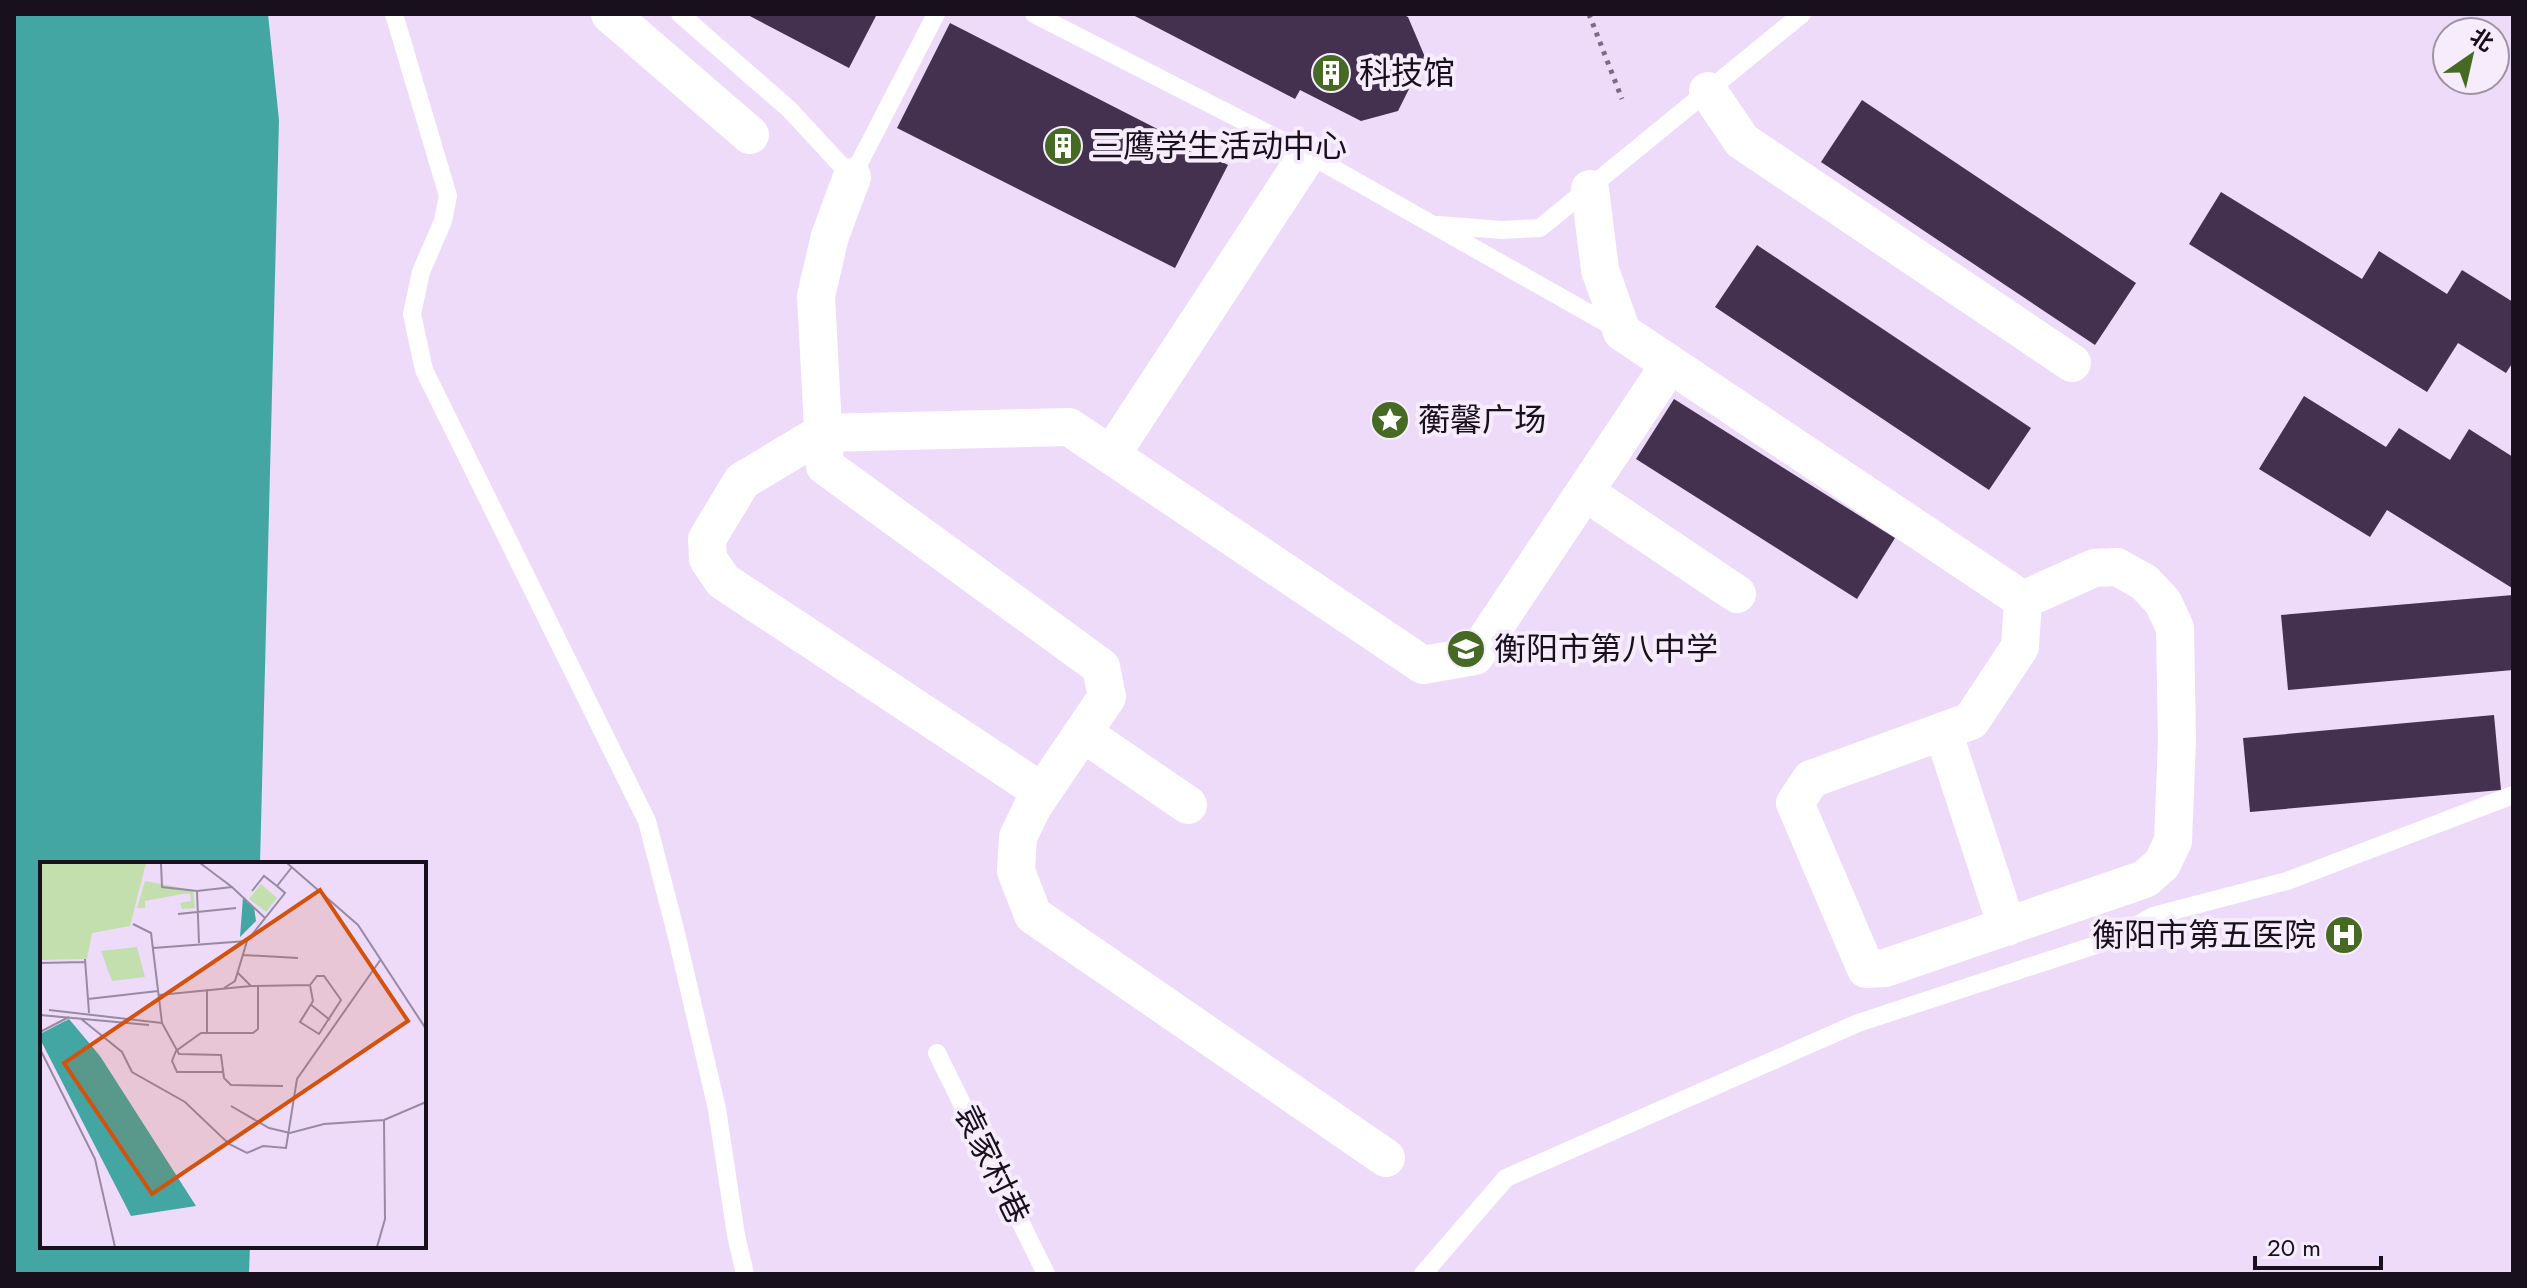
<svg xmlns="http://www.w3.org/2000/svg" width="2527" height="1288" viewBox="0 0 2527 1288" font-family="Jost,'Noto Sans SC',sans-serif">
  <style>
    .water { fill: #43a6a3 }
    .building { fill: #44304f }
    .lines { fill: none; stroke-linecap: round; stroke-linejoin: round }
    .path { stroke: #7a6d83; stroke-width: 5; stroke-dasharray: 4 6; stroke-linecap: butt }
    .lane { stroke: #fff; stroke-width: 18 }
    .street { stroke: #fff; stroke-width: 38 }
    .labels { text-anchor: middle; stroke-width: 8; stroke-linejoin: round; paint-order: stroke }
    .poi-label { font-size: 32px; fill: #18101d; stroke: #f6ecfc; text-anchor: start }
    .street-label { font-size: 32px; fill: #18101d; stroke: #f6ecfc }
    .inset-road { fill: none; stroke: #988aa2; stroke-width: 2 }
    .view { fill: #d3520e; fill-opacity: 0.15; stroke: #d3520e; stroke-width: 4 }
    .inset-edge { fill: none; stroke: #18101d; stroke-width: 4 }
  </style>
  <rect width="100%" height="100%" fill="#eedbfa"/>
  <!-- water -->
  <path class="water" d="M14 14H268L279 120 260 864H42V1246H250L249 1274H14Z"/>
  <!-- building -->
  <path class="building" d="M746 14H877L849 68Z
    M1131 14H1402L1408 17 1425 57 1398 111 1361 121 1300 90 1295 99Z
    M950 23 1228 165 1175 268 897 128Z
    M1862 100 2136 283 2095 345 1821 162Z
    M2221 192 2362 279 2379 251 2447 294 2462 270 2513 302V362L2506 373 2458 343 2427 392 2189 244Z
    M1757 245 2031 428 1989 490 1715 307Z
    M2304 396 2386 447 2399 428 2450 460 2469 429 2513 457 2512 588 2387 510 2370 537 2259 469Z
    M1674 399 1895 538 1857 599 1636 459Z
    M2513 595V670L2288 690 2281 615Z
    M2494 715 2501 790 2250 812 2243 738Z"/>
  <g class="lines">
    <!-- path -->
    <path class="path" d="M1589 14 1622 99"/>
    <!-- lane -->
    <path class="lane" d="M394 14 448 196 443 221 421 272 412 314 424 370 647 821 676 933 717 1109 736 1235 745 1274
      M680 14 789 109 852 177 936 14
      M1034 14 1308 154 1615 328
      M1438 225 1502 230 1540 228 1802 14
      M937 1053 1046 1274
      M1423 1274 1506 1178 1858 1023 2108 941 2153 916 2287 881 2513 795"/>
    <!-- street -->
    <path class="street" d="M610 14 750 135
      M1708 91 1742 141 2072 363
      M852 177 830 236 816 296 825 466 1101 667 1107 697 1033 806 1018 837 1016 871 1033 915 1386 1158
      M1590 189 1600 270 1622 332 2023 600 2020 647 1971 721 1811 779 1795 803 1866 969 1885 968 2145 879 2162 864 2173 841 2177 741 2175 628 2163 602 2144 582 2117 567 2094 568 2023 600
      M1111 455 1308 154
      M1585 492 1737 594
      M1943 731 2007 927
      M1083 733 1188 805
      M1042 792 723 581 708 559 707 539 742 481 822 433 1069 427 1423 665 1475 656 1670 364"/>
  </g>
  <!-- icons -->
  <defs>
    <symbol id="building-disc" viewBox="-11 -11 22 22"><circle r="9.5" fill="#466a23" stroke="#f6ecfc"/><path d="M-4-6H4V6H1V3H-1V6H-4ZM-2.5-4.3h1.7v1.8h-1.7ZM.8-4.3h1.7v1.8H.8ZM-2.5-1h1.7V.8h-1.7ZM.8-1h1.7V.8H.8Z" fill="#fff"/></symbol>
    <symbol id="sight-disc" viewBox="-11 -11 22 22"><circle r="9.5" fill="#466a23" stroke="#f6ecfc"/><path d="M0-6L1.8-2.2L6-1.7L2.9 1.2L3.7 5.4L0 3.3L-3.7 5.4L-2.9 1.2L-6-1.7L-1.8-2.2Z" fill="#fff"/></symbol>
    <symbol id="school-disc" viewBox="-11 -11 22 22"><circle r="9.5" fill="#466a23" stroke="#f6ecfc"/><path d="M0-5L7-2L0 1L-7-2ZM-4 1L0 2.5L4 1V4Q0 6-4 4Z" fill="#fff"/></symbol>
    <symbol id="hospital-disc" viewBox="-11 -11 22 22"><circle r="9.5" fill="#466a23" stroke="#f6ecfc"/><path d="M-5-5h3v3.5h4V-5h3V5h-3V1.5h-4V5h-3Z" fill="#fff"/></symbol>
  </defs>
  <g fill-rule="evenodd">
    <use href="#building-disc" x="1309" y="51" width="44" height="44"/>
    <use href="#building-disc" x="1041" y="124" width="44" height="44"/>
    <use href="#sight-disc" x="1368" y="398" width="44" height="44"/>
    <use href="#school-disc" x="1444" y="627" width="44" height="44"/>
    <use href="#hospital-disc" x="2322" y="913" width="44" height="44"/>
  </g>
  <g class="labels">
    <!-- poi labels -->
    <g class="poi-label">
      <text x="1359" y="84">科技馆</text>
      <text x="1091" y="157">三鹰学生活动中心</text>
      <text x="1418" y="431">蘅馨广场</text>
      <text x="1494" y="660">衡阳市第八中学</text>
      <text x="2316" y="946" text-anchor="end">衡阳市第五医院</text>
    </g>
    <!-- street labels -->
    <g class="street-label">
      <text transform="translate(992 1164) rotate(64)" y="11">袁家村巷</text>
    </g>
  </g>
  <!-- overview -->
  <g transform="translate(40 862)">
    <rect width="386" height="386" fill="#eedbfa"/>
    <path d="M0 1H106L90 64 52 71 47 97 0 98ZM105 19 153 28 155 46 142 47 140 41 151 39 150 32H142L105 39V46H97ZM221 22 237 36 226 50 209 37ZM97 85 105 115 72 119 61 89Z" fill="#c2dfad"/>
    <path d="M203 35 214 45 216 59 200 75ZM29 157 60 194 156 344 91 354 0 177V172Z" fill="#43a6a3"/>
    <path class="inset-road" d="M121 1 122 25 157 29 192 25 225 56M160 1 192 25M247 1 318 63 386 167M157 29 159 81M212 29 224 14 237 24M138 52 196 46M93 62 111 71 122 161 139 192 181 193 184 216 191 223 243 224M113 86 207 79M203 93 258 96M45 97 49 151M0 101 46 100M198 111 211 124 270 123 273 139 260 160 279 172 301 138 284 114H277L270 123M184 126 195 119 207 79 245 31 237 24 252 5M167 127V171M119 133 211 124M48 137 118 129M270 142 290 158M9 148 122 161M0 153 109 163M40 156 82 190 92 210 145 240 189 282 207 291 223 284 246 286 257 217 341 97M0 170 29 155M0 187 55 297 75 385M183 210H137L132 199 136 189 161 171H213L218 167V124M191 244 229 266 250 271 284 262 344 258 386 240M337 385 345 357 344 258"/>
    <path class="view" d="M280 28 368 159 112 332 24 201Z"/>
    <rect width="386" height="386" class="inset-edge"/>
  </g>
  <!-- border -->
  <rect width="2527" height="1288" fill="none" stroke="#18101d" stroke-width="32"/>
  <!-- north arrow -->
  <g transform="translate(2471 56) rotate(34)"><circle r="38" fill="#f6ecfc" stroke="#9d94a3" stroke-width="2"/>
  <path d="M0-6L14 30L0 20L-14 30Z" fill="#466a23"/>
  <text y="-12" font-size="22" font-weight="bold" text-anchor="middle" fill="#18101d">北</text>
  </g>
  <!-- scale -->
  <path d="M2255 1256v12h126v-12" fill="none" stroke="#18101d" stroke-width="4"/>
  <text x="2267" y="1256" font-size="24" fill="#18101d" stroke="#f6ecfc" stroke-width="6" paint-order="stroke">20 m</text>
</svg>
